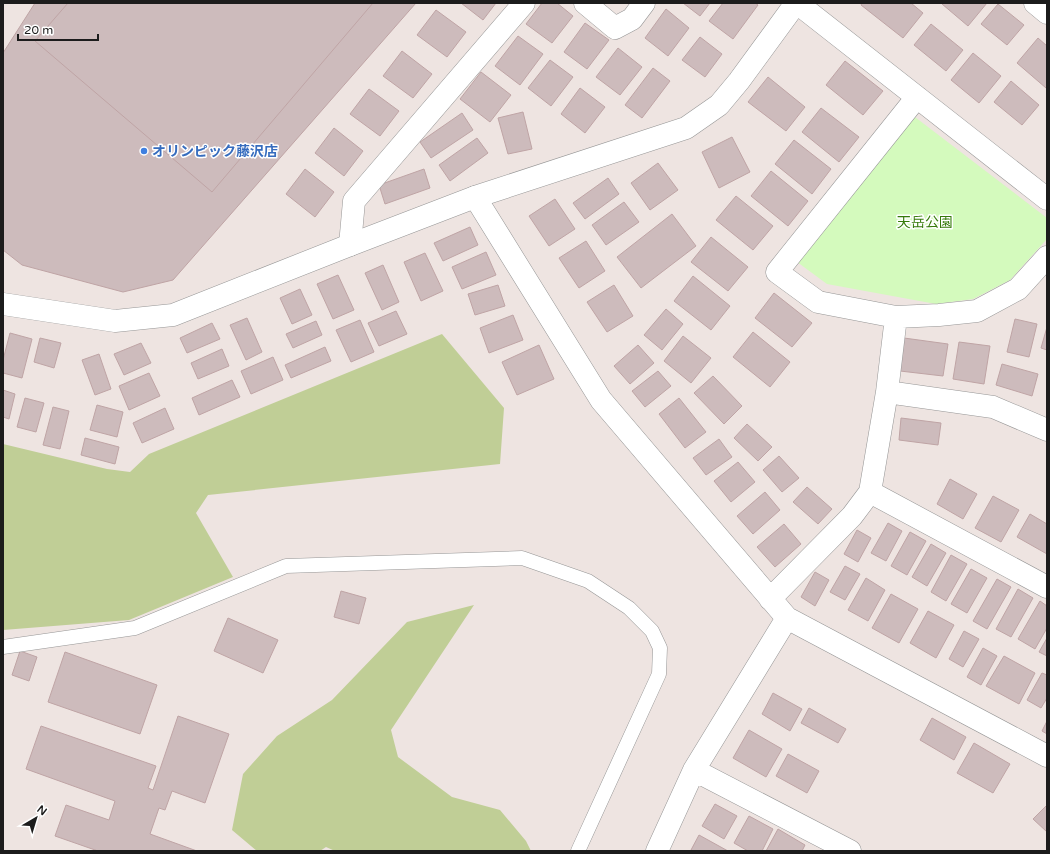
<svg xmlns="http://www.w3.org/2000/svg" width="1050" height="854" viewBox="0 0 1050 854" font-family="'Varela Round','Noto Sans JP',sans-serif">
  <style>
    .forest { fill: #c0ce96 }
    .park { fill: #d4fabd }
    .building { fill: #cdbbbc; stroke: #bfa4a5 }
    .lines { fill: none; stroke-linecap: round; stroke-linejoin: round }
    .service-casing { stroke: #969696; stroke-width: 15 }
    .minor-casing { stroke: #969696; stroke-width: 23 }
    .tertiary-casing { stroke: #969696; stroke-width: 23 }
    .service { stroke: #fff; stroke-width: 14 }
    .minor { stroke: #fff; stroke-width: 22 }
    .tertiary { stroke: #fff; stroke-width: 22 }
    .shop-dot { fill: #3f7fe0; stroke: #fff; stroke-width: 1.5 }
    .labels { text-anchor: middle; stroke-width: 3; stroke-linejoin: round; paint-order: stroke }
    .shop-label { font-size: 14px; font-weight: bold; fill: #366cbe; stroke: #fff; text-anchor: start }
    .park-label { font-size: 14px; fill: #357a0a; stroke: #fff }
  </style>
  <rect width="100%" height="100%" fill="#eee4e1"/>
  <!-- forest -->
  <path class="forest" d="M442 334 504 408 500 464 208 495 196 513 233 577 129 620 3 630V444L107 469 130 472 149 454Z
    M474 605 391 730 398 757 452 797 500 810 526 841 531 851H335L326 847 320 851H257L232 830 243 774 277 736 332 700 407 622Z"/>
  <!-- park -->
  <path class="park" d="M911 114 1047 218V239L1010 280 973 299 936 304 827 284 793 259Z"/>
  <!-- building -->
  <path class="building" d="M35 3H416L173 280 123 292 22 265 3 250V53Z
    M68 3H373L212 192 35 41Z
    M461 3H496L483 20Z
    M542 3H557L573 16 552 43 526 24Z
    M683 3H710L700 16Z
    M723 3H755L758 5 733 39 709 21Z
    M862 3H911L923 13 903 38 861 5Z
    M943 3H987L968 26 942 4Z
    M998 4 1024 25 1007 45 981 24Z
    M666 9 689 28 668 56 645 38Z
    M436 10 466 32 447 57 417 35Z
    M585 23 609 40 587 69 564 52Z
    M931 24 963 50 946 71 914 45Z
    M518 36 543 54 520 85 495 66Z
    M700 37 722 54 705 77 682 60Z
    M1038 38 1047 46V86L1046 88 1017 63Z
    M618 48 642 67 620 95 596 77Z
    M402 51 432 74 413 98 383 76Z
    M973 53 1001 76 979 103 951 80Z
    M550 60 573 77 551 106 528 88Z
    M845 61 883 91 863 115 826 85Z
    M653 68 670 81 642 118 625 105Z
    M481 72 511 95 490 122 460 99Z
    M768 77 805 107 786 131 748 102Z
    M1011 81 1039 105 1022 125 994 102Z
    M580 88 605 107 585 133 561 114Z
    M369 89 399 111 380 136 350 114Z
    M821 108 859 137 839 162 802 132Z
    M523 112 532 149 508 154 498 118Z
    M462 113 473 130 431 158 420 142Z
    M334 128 363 151 344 176 315 153Z
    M732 137 750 172 719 188 702 152Z
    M477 138 488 153 450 181 439 165Z
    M794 140 831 169 812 194 775 164Z
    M658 163 678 190 650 210 631 183Z
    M305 169 334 192 315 217 286 194Z
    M424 169 430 188 385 204 379 185Z
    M771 171 808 201 788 226 751 196Z
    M608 178 619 194 585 219 573 203Z
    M736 196 773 226 753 250 716 220Z
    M555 199 575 229 549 246 529 216Z
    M624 202 639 222 606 245 592 225Z
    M672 214 696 246 641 288 617 257Z
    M470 227 478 245 443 261 434 243Z
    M711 237 748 267 728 291 691 262Z
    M586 241 605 271 579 288 559 258Z
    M486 252 496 275 462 289 452 267Z
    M425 253 443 291 421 301 404 262Z
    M383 265 399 302 382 310 365 273Z
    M338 275 354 310 333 319 317 284Z
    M693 276 730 306 711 330 674 301Z
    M498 285 505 306 475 315 468 294Z
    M614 285 633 316 607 332 587 302Z
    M300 289 312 315 292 324 280 298Z
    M774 293 812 323 792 347 755 318Z
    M666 309 683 324 662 350 644 335Z
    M396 311 407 334 379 346 368 323Z
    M513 315 523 340 489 353 480 328Z
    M247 318 262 352 246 360 230 325Z
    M1015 319 1037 324 1029 357 1007 352Z
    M360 320 374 352 351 362 336 330Z
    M316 321 322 335 293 348 286 334Z
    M212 323 220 339 187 353 180 338Z
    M1047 327V350L1041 348Z
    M753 332 790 362 770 387 733 357Z
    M10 333 32 339 22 378 3 373V360Z
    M683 336 711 358 691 383 664 361Z
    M40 338 61 343 54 368 34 362Z
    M904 338 948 344 943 376 900 371Z
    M959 342 990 346 984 384 953 379Z
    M141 343 151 363 124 375 114 354Z
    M539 345 554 379 517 395 502 362Z
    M638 345 654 363 630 384 614 366Z
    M325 347 331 361 291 378 285 365Z
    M222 349 229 366 198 379 191 363Z
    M99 354 111 389 95 395 82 360Z
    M273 357 283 380 251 394 241 371Z
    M1002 364 1038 374 1032 396 996 385Z
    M658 371 671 386 645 407 632 391Z
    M149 373 160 396 129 410 119 386Z
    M713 376 742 406 724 424 694 393Z
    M232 380 240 397 199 415 192 398Z
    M3 390 15 394 9 419 3 417Z
    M25 398 44 403 36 432 17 427Z
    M679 398 706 432 685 448 659 414Z
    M97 405 123 412 117 437 90 430Z
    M53 407 69 411 60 449 43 445Z
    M165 408 174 429 142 443 133 423Z
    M901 418 941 423 938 445 899 440Z
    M747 424 772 447 758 461 734 438Z
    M85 438 119 447 115 464 81 455Z
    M719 439 732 457 706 475 693 458Z
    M779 456 799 478 782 492 763 470Z
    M738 462 755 482 731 502 714 481Z
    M950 479 977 494 963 519 937 504Z
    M807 487 832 509 818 524 793 502Z
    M765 492 780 510 753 534 737 516Z
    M993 496 1019 510 1001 542 975 528Z
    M1030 514 1047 524V554L1017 537Z
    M888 523 902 531 886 561 871 553Z
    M784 524 801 544 775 567 757 547Z
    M857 530 871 538 858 562 844 554Z
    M910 532 926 541 907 575 891 566Z
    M931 544 946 553 927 586 912 577Z
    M951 555 967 564 946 601 931 592Z
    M845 566 860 574 845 600 830 592Z
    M971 569 987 578 967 613 951 604Z
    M815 572 829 580 815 606 801 597Z
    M866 578 885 590 868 621 848 610Z
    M997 579 1011 587 987 629 973 621Z
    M1018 589 1033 598 1011 637 996 629Z
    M341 591 366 598 359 624 334 617Z
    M891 594 918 609 899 643 872 628Z
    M1040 601 1047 606V628L1035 649 1018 639Z
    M928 611 954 625 936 658 910 643Z
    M228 618 278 640 263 673 214 651Z
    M964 631 979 639 963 667 949 659Z
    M1047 638V656L1039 652Z
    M983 648 997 656 981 685 967 677Z
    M20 651 37 657 29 681 12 675Z
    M65 652 157 685 140 734 48 702Z
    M1004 656 1035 673 1019 704 986 686Z
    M1042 673 1047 675V698L1041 708 1027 700Z
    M773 693 802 709 790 731 762 714Z
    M809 708 846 729 838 743 801 723Z
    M178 716 229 734 205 803 172 791 165 810 159 808 150 834 197 851H98L55 836 66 805 109 820 115 801 26 769 41 726 156 766 148 788 153 790Z
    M932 718 966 737 954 760 920 740Z
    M1047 721V734L1042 731Z
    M749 730 782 749 766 777 733 758Z
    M974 743 1010 764 993 793 957 773Z
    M788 754 819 771 807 793 776 776Z
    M715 804 737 816 724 839 702 826Z
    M1047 805V832L1033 819Z
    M749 816 773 829 762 851H748L734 843Z
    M778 829 805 845 802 851H766Z
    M699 835 728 851H694L691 850Z"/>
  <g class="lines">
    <defs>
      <path id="service" d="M3 647 135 628 286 566 522 558 588 581 629 608 652 631 660 648 659 674 578 851"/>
      <path id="minor" d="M585 3 615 28 632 19 644 3
        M797 3 1047 199
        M1035 3 1047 13
        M917 97 777 272 818 302 896 317 939 315 977 311 1018 289 1047 257
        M475 197 601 400 787 618 1047 756
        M350 245 354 201 524 3
        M887 392 993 407 1047 430
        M870 492 1047 587
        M770 599 852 516 870 492 887 392 896 317
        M694 770 850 851
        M657 851 694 770 787 618"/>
      <path id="tertiary" d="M3 304 115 321 173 315 350 245 475 197 686 128 719 105 739 81 796 3"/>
    </defs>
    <!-- service casing -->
    <use href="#service" class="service-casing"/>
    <!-- minor casing -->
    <use href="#minor" class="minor-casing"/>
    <!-- tertiary casing -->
    <use href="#tertiary" class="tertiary-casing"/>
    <!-- service -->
    <use href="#service" class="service"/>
    <!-- minor -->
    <use href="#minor" class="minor"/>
    <!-- tertiary -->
    <use href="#tertiary" class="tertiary"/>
  </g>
  <!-- markers -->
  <circle class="shop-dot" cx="144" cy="151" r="4"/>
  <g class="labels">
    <!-- shop labels -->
    <g class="shop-label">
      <text x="152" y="156">オリンピック藤沢店</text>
    </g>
    <!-- park labels -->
    <g class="park-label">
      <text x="925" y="227">天岳公園</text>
    </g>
  </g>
  <!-- border -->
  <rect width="1050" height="854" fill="none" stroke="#1c1c1c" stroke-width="8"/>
  <!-- north arrow -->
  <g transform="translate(36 818) rotate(38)" stroke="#ffffff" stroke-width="3" paint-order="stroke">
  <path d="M0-3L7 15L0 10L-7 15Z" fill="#1c1c1c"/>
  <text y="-6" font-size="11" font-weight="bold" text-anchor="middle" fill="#1c1c1c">N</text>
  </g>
  <!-- scale -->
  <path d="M18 34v6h80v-6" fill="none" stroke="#1c1c1c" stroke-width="2"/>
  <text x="24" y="34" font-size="12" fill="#1c1c1c" stroke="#ffffff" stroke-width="3" paint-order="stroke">20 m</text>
</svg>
